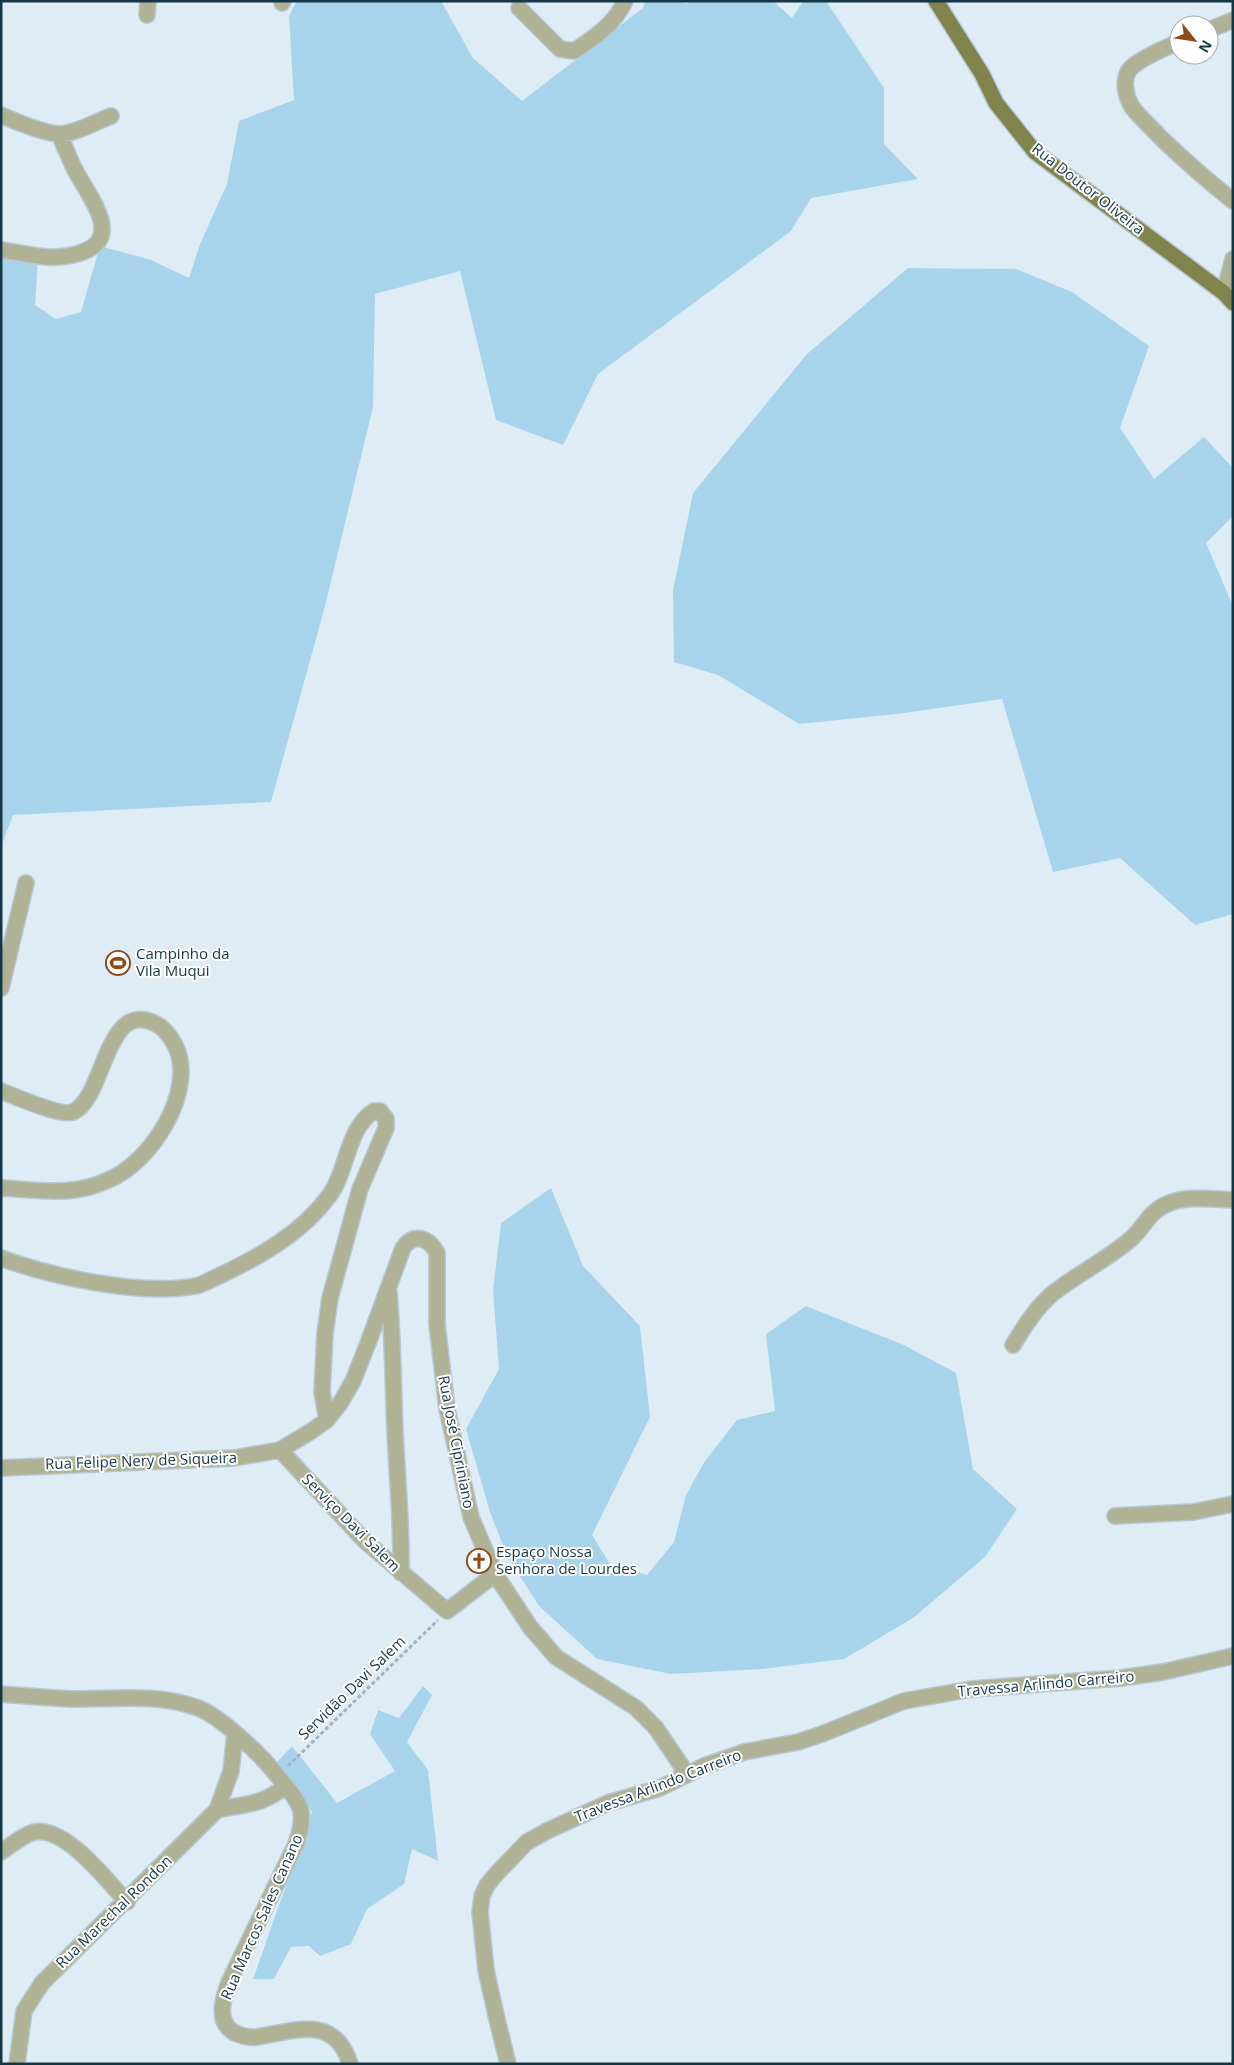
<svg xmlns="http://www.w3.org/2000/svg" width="1234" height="2065" viewBox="0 0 1234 2065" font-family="'Open Sans',sans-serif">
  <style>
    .green { fill: #a8d4eb }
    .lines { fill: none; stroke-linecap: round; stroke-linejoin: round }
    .minor-casing { stroke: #b6c8d2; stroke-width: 18 }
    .major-casing { stroke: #b6c8d2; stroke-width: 18 }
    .path { stroke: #9fb4be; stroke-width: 3; stroke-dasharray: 4 2.5; stroke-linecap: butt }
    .minor { stroke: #b0b295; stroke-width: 15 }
    .major { stroke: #80834c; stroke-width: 15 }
    .labels { text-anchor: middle; stroke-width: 4; stroke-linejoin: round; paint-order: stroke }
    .street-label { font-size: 15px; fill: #153646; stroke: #fff }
    .poi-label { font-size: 15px; fill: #153646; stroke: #fff; text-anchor: start }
  </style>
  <rect width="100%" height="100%" fill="#deedf5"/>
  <!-- green -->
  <path class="green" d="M297 1H441L473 58 522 101 643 8 645 1H684L686 4 689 1H773L792 18 803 1H826L884 88V144L918 179 811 198 791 231 598 374 563 445 496 420 460 271 375 294 373 407 325 606 271 802 13 815 1 846V254L38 260 35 305 56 319 81 312 100 246 151 260 189 278 200 244 227 184 239 121 294 100 289 16Z
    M908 268 1016 269 1072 292 1149 346 1120 428 1154 479 1204 437 1233 468V516L1206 543 1233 606V914L1195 925 1120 858 1053 872 1002 699 897 714 799 724 718 675 674 662 673 590 693 493 807 354Z
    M551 1188 583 1266 640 1326 650 1417 592 1535 610 1564 647 1575 674 1542 686 1495 705 1461 737 1420 775 1411 766 1334 806 1306 904 1345 956 1373 973 1469 1017 1509 985 1557 913 1618 844 1659 762 1669 671 1674 597 1659 539 1606 508 1558 490 1512 466 1429 499 1369 493 1291 501 1223Z
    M423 1686 432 1695 407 1742 428 1770 438 1861 412 1849 404 1884 367 1909 351 1944 320 1956 309 1946 291 1947 274 1979H253L312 1812 277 1762 292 1746 337 1803 395 1771 370 1734 378 1710 399 1718Z"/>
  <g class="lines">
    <defs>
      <path id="minor" d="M282 3 283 1
        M519 8 560 49 574 51C594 38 615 24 625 1
        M147 15 148 1
        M1209 30 1233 20
        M1179 42C1167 47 1137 60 1129 70 1122 81 1126 97 1132 107 1140 118 1152 128 1161 138 1184 160 1208 181 1233 201
        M1 115C14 121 46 134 60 134 77 133 95 122 111 116
        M1 250C16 252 32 256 47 257 65 258 104 253 102 228 102 210 81 183 73 166 68 155 64 145 59 134
        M1224 293 1233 259
        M1 988 26 883
        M1 1091C14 1096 62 1117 73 1112 105 1098 105 1000 154 1023 164 1027 170 1036 175 1045 198 1090 150 1165 106 1181 97 1185 84 1189 73 1190 51 1193 24 1189 1 1188
        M1 1258C52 1277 141 1296 195 1286 203 1285 211 1279 219 1276 259 1257 302 1233 329 1196 348 1171 346 1129 374 1111H380L386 1119V1128L360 1189 330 1298 325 1333 322 1392 327 1420
        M389 1292C393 1339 393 1385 395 1431 397 1478 402 1525 401 1573
        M1013 1345C1024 1327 1036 1308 1052 1294 1078 1273 1109 1259 1133 1237 1144 1226 1151 1211 1165 1205 1186 1195 1210 1199 1233 1200
        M280 1450 365 1541 447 1611 495 1574
        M1 1468 234 1458 280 1450 310 1432 327 1420 341 1402 353 1381 368 1343 403 1248C414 1232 429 1238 437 1253V1324L447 1409 471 1517 495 1574 530 1627 556 1657 636 1708 656 1728 687 1774
        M1115 1516 1193 1512 1233 1504
        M1 1694C25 1696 49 1698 73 1699 113 1699 160 1693 198 1708 220 1716 261 1755 276 1774 298 1802 309 1807 296 1844L229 1982C223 1999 215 2022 235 2033 242 2036 249 2038 257 2037 295 2031 335 2014 350 2064
        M217 1810C244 1804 264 1805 285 1786
        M1 1852C10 1846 23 1835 34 1832 66 1826 107 1881 127 1902
        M17 2064 24 2011 42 1983 217 1810 231 1771 235 1734
        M508 2064 496 2015 486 1970 480 1912 482 1896 487 1885 499 1871 527 1842 549 1830 608 1803 660 1788 704 1766 744 1752 798 1742 822 1734 904 1701 972 1689 1121 1678 1163 1672 1233 1656"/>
      <path id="major" d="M936 1 982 74 996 103 1035 152 1224 293 1233 303"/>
    </defs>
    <!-- minor casing -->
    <use href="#minor" class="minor-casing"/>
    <!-- major casing -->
    <use href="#major" class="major-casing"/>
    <!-- path -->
    <path class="path" d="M288 1766 438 1620"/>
    <!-- minor -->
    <use href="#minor" class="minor"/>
    <!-- major -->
    <use href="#major" class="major"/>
  </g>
  <!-- icons -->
  <defs>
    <symbol id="stadium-ring" viewBox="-11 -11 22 22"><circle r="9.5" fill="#fff" stroke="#8c491a" stroke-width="1.5"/><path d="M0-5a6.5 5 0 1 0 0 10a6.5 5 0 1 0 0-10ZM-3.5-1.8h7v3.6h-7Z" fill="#8c491a"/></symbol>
    <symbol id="church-ring" viewBox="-11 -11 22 22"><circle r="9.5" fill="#fff" stroke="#8c491a" stroke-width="1.5"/><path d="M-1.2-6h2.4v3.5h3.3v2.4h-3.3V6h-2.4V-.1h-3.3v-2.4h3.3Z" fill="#8c491a"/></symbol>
  </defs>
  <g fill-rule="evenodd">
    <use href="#stadium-ring" x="104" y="949" width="28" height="28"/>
    <use href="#church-ring" x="465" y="1547" width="28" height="28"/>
  </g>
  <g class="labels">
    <!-- street labels -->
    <g class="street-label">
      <text transform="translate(1088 189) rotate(38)" y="5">Rua Doutor Oliveira</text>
      <text transform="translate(456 1442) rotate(79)" y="5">Rua José Cipriniano</text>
      <text transform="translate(141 1461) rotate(-2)" y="5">Rua Felipe Nery de Siqueira</text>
      <text transform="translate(351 1523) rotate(45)" y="5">Serviço Davi Salem</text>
      <text transform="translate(1046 1684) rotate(-5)" y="5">Travessa Arlindo Carreiro</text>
      <text transform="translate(352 1688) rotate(-44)" y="5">Servidão Davi Salem</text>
      <text transform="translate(658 1786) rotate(-21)" y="5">Travessa Arlindo Carreiro</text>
      <text transform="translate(114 1912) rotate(-44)" y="5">Rua Marechal Rondon</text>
      <text transform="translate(262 1917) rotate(-66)" y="5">Rua Marcos Sales Canano</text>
    </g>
    <!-- poi labels -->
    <g class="poi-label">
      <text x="136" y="959">Campinho da<tspan x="136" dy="17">Vila Muqui</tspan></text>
      <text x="496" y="1557">Espaço Nossa<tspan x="496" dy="17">Senhora de Lourdes</tspan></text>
    </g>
  </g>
  <!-- border -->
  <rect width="1234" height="2065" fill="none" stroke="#153646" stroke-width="5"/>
  <!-- north arrow -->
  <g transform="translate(1194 40) rotate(120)"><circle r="24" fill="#ffffff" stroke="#a1afb5"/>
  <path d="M0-4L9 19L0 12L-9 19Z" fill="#8c491a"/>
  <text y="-8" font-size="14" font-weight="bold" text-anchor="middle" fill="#153646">N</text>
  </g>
</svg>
